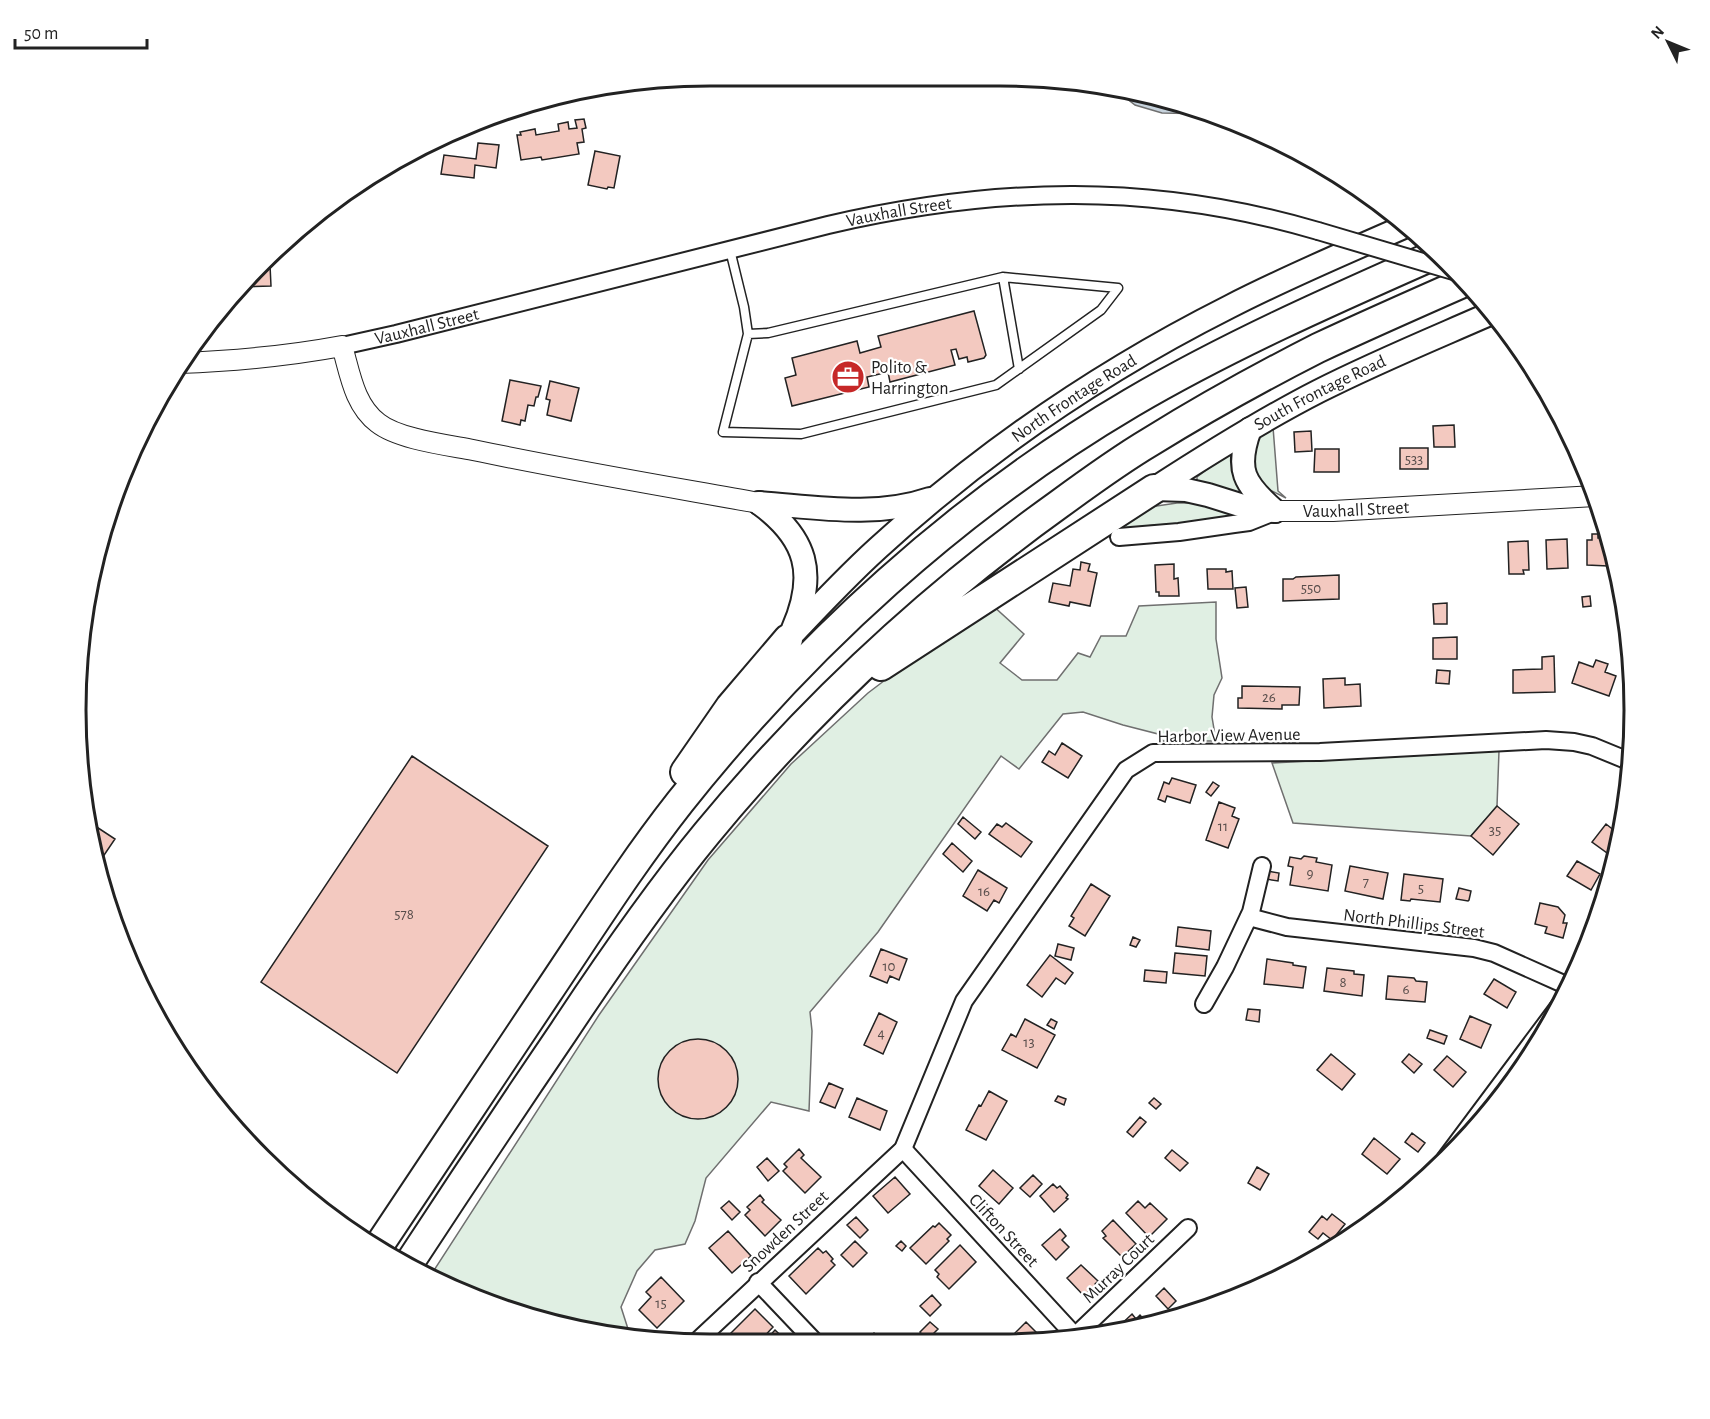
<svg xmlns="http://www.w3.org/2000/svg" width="1710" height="1419" viewBox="0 0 1710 1419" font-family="'Alegreya Sans',sans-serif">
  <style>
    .green { fill: #e0efe3; stroke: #6f6f6f; stroke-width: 1.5 }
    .water { fill: #c7d3dd; stroke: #6f6f6f; stroke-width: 1.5 }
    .building { fill: #f3c9c0; stroke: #222; stroke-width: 1.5 }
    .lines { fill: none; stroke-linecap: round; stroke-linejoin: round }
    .service-casing { stroke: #222; stroke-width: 11 }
    .minor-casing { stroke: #222; stroke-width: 20 }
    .tertiary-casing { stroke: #222; stroke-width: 22 }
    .secondary-casing { stroke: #222; stroke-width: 26 }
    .motorway-casing { stroke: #222; stroke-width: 32 }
    .service { stroke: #fff; stroke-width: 8 }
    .minor { stroke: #fff; stroke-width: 16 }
    .tertiary { stroke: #fff; stroke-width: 20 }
    .secondary { stroke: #fff; stroke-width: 22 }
    .motorway { stroke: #fff; stroke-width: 28 }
    .minor-bridge-casing { stroke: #222; stroke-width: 20; stroke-linecap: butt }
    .minor-bridge { stroke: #fff; stroke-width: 16 }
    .labels { text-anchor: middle; stroke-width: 4.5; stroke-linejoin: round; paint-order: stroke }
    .number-label { font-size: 15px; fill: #564c4a }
    .street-label { font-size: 18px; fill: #222; stroke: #fff }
    .poi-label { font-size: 18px; fill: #222; stroke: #fff; text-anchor: start }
    .rim { fill: none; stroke: #222; stroke-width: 3 }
  </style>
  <rect width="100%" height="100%" fill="#fff"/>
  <!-- green -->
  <path class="green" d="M1273 427 1278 491 1286 498 1264 487 1255 475 1253 446 1259 435Z
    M1234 449 1239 487 1242 495 1235 497 1197 481V477Z
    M1177 503H1206L1233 512 1230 520 1145 526 1109 534 1103 536 1098 543 1080 545 1143 508Z
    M1216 602V639L1222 678 1214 695 1212 717 1216 741H1163L1158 734 1123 725 1083 712 1063 714 1019 769 1001 756 878 932 810 1012 812 1031 809 1111 771 1102 706 1178 695 1221 685 1244 655 1250 637 1271 621 1307 629 1332 627 1336 546 1322 429 1278 599 1015 708 860 791 764 868 693 926 649 992 605 1024 634 1000 663 1022 680H1057L1078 653 1090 657 1101 636H1126L1139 606Z
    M1499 751 1497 806 1471 836 1293 823 1272 763Z"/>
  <!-- water -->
  <path class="water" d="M1110 85 1125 87 1214 114 1162 113 1135 105Z"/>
  <!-- building -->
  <path class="building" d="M584 119 586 128 582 129 584 142 577 143 579 154 542 160 541 157 521 160 517 135H521L520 132 535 129 536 135 559 131 558 124 568 122 569 129 577 128 575 120Z
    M478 143 499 145 496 168 475 165 474 178 441 174 444 155 476 159Z
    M595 151 620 156 614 188 608 187 607 189 588 185Z
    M270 265 271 286 240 287 257 266Z
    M974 311 986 355 984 358 968 362 967 357 959 359 956 349 951 350 955 365 890 382 888 372 867 377 869 387 792 406 785 378 796 375 792 358 857 341 860 353 881 347 878 336Z
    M510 380 541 386 538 397H536L534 406 528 405 525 421 521 420 520 425 502 421Z
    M550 381 579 388 571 421 547 415 550 400 546 399Z
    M1454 425 1455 447H1434L1433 426Z
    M1311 431 1312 451 1295 452 1294 432Z
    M1400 448H1428V469H1400Z
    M1315 449H1339V472H1314Z
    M1592 534H1598V538H1608V566L1587 565V540H1592Z
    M1567 539 1568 568 1547 569 1546 540Z
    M1528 541 1529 570H1523L1524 574H1509L1508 542Z
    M1081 562 1090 564 1088 571 1097 573 1090 606 1070 602 1069 606 1049 602 1053 583 1070 586 1073 569 1080 570Z
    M1174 564V579L1178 578 1179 596H1159V592H1156L1155 565Z
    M1207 569H1226V572L1232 571 1233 589H1208Z
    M1339 575V599L1283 601V579H1293L1296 577Z
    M1246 587 1248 607 1237 608 1235 588Z
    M1590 596 1591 606 1583 607 1582 597Z
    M1447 603V624H1434L1433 604Z
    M1457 637V659H1433V638Z
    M1554 656 1555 692 1513 693V670L1542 669V657Z
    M1596 660 1608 664 1605 672 1616 676 1609 696 1572 683 1579 662 1593 667Z
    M1437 670 1450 671 1449 684 1436 683Z
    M1345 678V685L1360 684 1361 706 1324 708 1323 679Z
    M1242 686 1300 687 1299 705H1282V709L1238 708V698H1242Z
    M1062 743 1082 756 1068 778 1042 762 1049 751 1055 755Z
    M412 756 548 846 397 1073 261 982Z
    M1172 778 1196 785 1190 803 1167 796 1165 802 1158 799 1164 782 1169 784Z
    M1213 782 1219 786 1211 796 1206 792Z
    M1629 790 1630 793 1625 811 1620 809Z
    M1219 802 1235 808 1232 816 1239 819 1228 848 1206 840Z
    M1497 806 1519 824 1493 855 1471 836Z
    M963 817 981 832 975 839 958 824Z
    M86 820 115 839 98 864 87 833Z
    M1006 823 1032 842 1021 857 989 834 997 824 1002 827Z
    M1606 824 1620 835 1614 858 1592 842Z
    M952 843 972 861 963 872 943 854Z
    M1304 856 1317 858 1316 862 1332 865 1328 891 1290 885 1293 867 1288 866 1290 857 1301 859Z
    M1577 861 1600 874 1591 890 1567 876Z
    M1350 866 1388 873 1383 899 1345 891Z
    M978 870 1007 888 999 903 994 900 987 911 963 896Z
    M1267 871 1279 873 1278 881 1266 879Z
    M1404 874 1443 879 1440 902 1411 899 1410 901 1401 900Z
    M1091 884 1110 896 1085 936 1069 926 1074 918 1071 916Z
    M1459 888 1471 891 1469 900 1468 901 1456 899Z
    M1540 903 1558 907 1565 915 1563 923H1567L1563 938 1545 933 1547 927 1535 924Z
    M1178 927 1211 931 1209 950 1176 946Z
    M1133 937 1140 940 1136 947 1130 945Z
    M1058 944 1074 948 1071 960 1055 956Z
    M881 949 907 959 899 980 890 976 887 983 870 976Z
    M1175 953 1207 956 1205 976 1173 973Z
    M1050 955 1073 973 1065 984 1056 978 1042 997 1027 985Z
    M1267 959 1293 963V965L1306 967 1303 988 1264 984Z
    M1327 968 1354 971V974L1364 975 1362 996 1324 991Z
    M1145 970 1167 972 1166 983 1144 981Z
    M1388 976 1414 978 1416 981 1427 982 1425 1002 1386 999Z
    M1494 979 1516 992 1507 1008 1484 994Z
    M1248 1009 1260 1010 1259 1022 1246 1020Z
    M879 1013 897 1022 883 1054 864 1045Z
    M1470 1016 1491 1025 1481 1048 1460 1039Z
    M1025 1019 1055 1035 1037 1068 1002 1050 1011 1034 1016 1037Z
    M1051 1019 1057 1022 1054 1029 1047 1025Z
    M1430 1030 1447 1036 1444 1044 1427 1038Z
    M658 1079a40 40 0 1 1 80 0a40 40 0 1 1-80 0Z
    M1331 1054 1355 1074 1342 1090 1317 1070Z
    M1409 1054 1422 1064 1414 1073 1402 1062Z
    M1447 1056 1466 1072 1453 1087 1434 1070Z
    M829 1083 843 1089 835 1108 820 1102Z
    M989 1091 1007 1101 986 1140 966 1130 979 1105 981 1106Z
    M1058 1096 1066 1099 1064 1105 1055 1101Z
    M857 1098 887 1111 880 1130 849 1117Z
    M1154 1098 1161 1104 1156 1109 1149 1103Z
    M1140 1117 1146 1122 1133 1137 1127 1132Z
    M1412 1133 1425 1143 1418 1152 1405 1142Z
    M1374 1138 1400 1159 1387 1174 1362 1154Z
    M799 1149 804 1155 801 1158 821 1177 805 1193 783 1171 787 1167 784 1164Z
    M1172 1150 1188 1163 1180 1171 1165 1158Z
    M767 1158 779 1171 768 1181 757 1167Z
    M1257 1167 1269 1174 1260 1190 1248 1183Z
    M993 1170 1013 1188 999 1204 979 1186Z
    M1033 1175 1042 1184 1030 1197 1020 1188Z
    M895 1177 910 1194 888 1213 873 1196Z
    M1053 1184 1057 1188 1060 1186 1068 1195 1066 1198 1068 1199 1054 1212 1040 1196Z
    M760 1195 764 1200 762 1202 781 1220 765 1236 745 1215 750 1210 747 1207Z
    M729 1201 740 1212 732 1220 721 1208Z
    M1138 1201 1145 1208 1150 1203 1167 1219 1149 1237 1126 1213Z
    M1332 1214 1345 1224 1332 1240 1323 1233 1318 1239 1309 1232 1322 1216 1327 1220Z
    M856 1217 868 1230 860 1238 847 1225Z
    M1113 1220 1136 1244 1122 1257 1103 1238 1106 1236 1102 1231Z
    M939 1223 951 1235 947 1239 949 1241 926 1264 910 1248 933 1226 935 1227Z
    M1060 1229 1066 1236 1062 1240 1069 1247 1056 1260 1042 1245Z
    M728 1231 751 1256 732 1273 709 1248Z
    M855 1241 867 1253 853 1267 841 1255Z
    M901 1241 906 1246 902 1251 896 1246Z
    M960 1245 976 1262 949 1289 937 1277 939 1274 935 1270Z
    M818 1248 823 1253 826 1251 833 1259 831 1261 835 1265 806 1294 789 1276Z
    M1081 1265 1098 1281 1095 1284 1097 1287 1090 1294 1088 1292 1084 1296 1067 1278Z
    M661 1277 684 1301 657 1328 639 1310 651 1297 646 1292Z
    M1164 1288 1176 1301 1168 1309 1156 1296Z
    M932 1295 941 1305 930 1316 920 1306Z
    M755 1309 773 1327 758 1343H730L726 1338Z
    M1132 1314 1136 1319 1140 1315 1149 1325 1114 1331Z
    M930 1322 938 1329 927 1340 920 1332Z
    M1026 1322 1039 1335 1032 1343H1009L1007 1341Z
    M775 1330 789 1343H763Z
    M874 1333 884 1343H864Z"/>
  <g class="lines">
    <defs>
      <path id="service" d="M730 250 744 307 748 334 723 432 801 434 996 385 1101 310 1118 288 1003 277 768 333 748 334
        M1003 277 1019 369"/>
      <g id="minor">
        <path id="s1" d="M342 346 396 334 828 225C996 186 1152 182 1318 231"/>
        <path d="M1119 537 1179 532 1234 524 1249 522 1274 512"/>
        <path d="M1249 917 1287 927 1474 948 1494 953 1568 986"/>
        <path d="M1204 1004 1225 967 1251 912 1262 866"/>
        <path d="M903 1149 1076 1337"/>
        <path d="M1445 1159 1560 1005"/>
        <path d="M758 1282 816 1343"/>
        <path d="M1075 1336 1188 1228"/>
        <path d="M695 1343 903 1149 964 1001 1126 770 1153 753 1320 752 1546 740 1574 742 1592 746 1631 762"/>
      </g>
      <g id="tertiary">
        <path d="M179 363C234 361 288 356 342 346 350 373 354 405 378 423 398 439 447 445 473 450 568 470 664 486 759 503"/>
        <path id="s2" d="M1275 511H1333L1595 496"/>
      </g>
      <g id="secondary">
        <path d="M1250 429C1235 470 1244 484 1275 511"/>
        <path id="s3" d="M1154 489C1208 454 1262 420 1319 391 1376 362 1435 338 1494 312"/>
        <path d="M1154 489 1186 490 1208 495 1243 506 1275 511"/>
        <path d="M759 503C815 507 875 518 930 499"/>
        <path d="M759 503C807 538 817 574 793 629"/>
        <path id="s4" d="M788 639C817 608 846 577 878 548 982 453 1102 371 1229 307 1287 277 1347 252 1406 226"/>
      </g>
      <path id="motorway" d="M881 666 1154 489
        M685 772 730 707 788 639
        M378 1247C435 1162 491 1077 548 992 591 928 632 863 680 802 805 645 958 505 1131 403 1230 345 1335 299 1439 253
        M408 1265C459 1187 511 1109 564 1031 609 963 655 896 707 833 810 708 927 599 1058 505 1088 483 1118 461 1150 442 1205 408 1261 377 1318 348 1367 325 1417 303 1467 281"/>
    </defs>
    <!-- service casing -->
    <use href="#service" class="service-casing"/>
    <!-- minor casing -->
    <use href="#minor" class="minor-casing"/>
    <!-- tertiary casing -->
    <use href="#tertiary" class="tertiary-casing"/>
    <!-- secondary casing -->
    <use href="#secondary" class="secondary-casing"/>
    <!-- motorway casing -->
    <use href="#motorway" class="motorway-casing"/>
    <!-- service -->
    <use href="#service" class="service"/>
    <!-- minor -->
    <use href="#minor" class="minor"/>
    <!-- tertiary -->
    <use href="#tertiary" class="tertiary"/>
    <!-- secondary -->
    <use href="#secondary" class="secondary"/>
    <!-- motorway -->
    <use href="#motorway" class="motorway"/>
    <defs>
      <path id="minor-bridge" d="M1318 231 1460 273"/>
    </defs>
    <!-- minor-bridge casing -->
    <use href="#minor-bridge" class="minor-bridge-casing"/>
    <!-- minor-bridge -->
    <use href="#minor-bridge" class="minor-bridge"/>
  </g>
  <!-- icons -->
  <defs>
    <symbol id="office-disc" viewBox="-11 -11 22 22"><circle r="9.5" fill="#c62828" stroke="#fff"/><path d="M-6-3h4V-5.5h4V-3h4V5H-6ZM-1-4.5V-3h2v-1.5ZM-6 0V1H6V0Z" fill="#fff"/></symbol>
  </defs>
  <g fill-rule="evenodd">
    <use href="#office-disc" x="829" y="358" width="38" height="38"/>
  </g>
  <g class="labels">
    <!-- number labels -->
    <g class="number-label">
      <text x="1414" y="464">533</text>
      <text x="1311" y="593">550</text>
      <text x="1269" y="702">26</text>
      <text x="1223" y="831">11</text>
      <text x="1495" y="835">35</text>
      <text x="1310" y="878">9</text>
      <text x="1366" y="887">7</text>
      <text x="1421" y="893">5</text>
      <text x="984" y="896">16</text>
      <text x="404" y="919">578</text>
      <text x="889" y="971">10</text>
      <text x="1343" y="987">8</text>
      <text x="1406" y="994">6</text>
      <text x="881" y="1038">4</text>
      <text x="1029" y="1047">13</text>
      <text x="661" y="1308">15</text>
    </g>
    <!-- street labels -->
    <g class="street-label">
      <text dy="6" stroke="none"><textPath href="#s1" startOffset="573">Vauxhall Street</textPath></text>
      <text dy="6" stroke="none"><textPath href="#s1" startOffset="87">Vauxhall Street</textPath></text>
      <text dy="6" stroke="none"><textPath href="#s3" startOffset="192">South Frontage Road</textPath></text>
      <text dy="6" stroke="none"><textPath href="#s4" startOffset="375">North Frontage Road</textPath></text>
      <text dy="6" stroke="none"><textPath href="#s2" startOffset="81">Vauxhall Street</textPath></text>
      <text transform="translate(1229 735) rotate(-1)" y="6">Harbor View Avenue</text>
      <text transform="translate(1414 923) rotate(7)" y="6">North Phillips Street</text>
      <text transform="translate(1004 1230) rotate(47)" y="6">Clifton Street</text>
      <text transform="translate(785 1231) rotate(-43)" y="6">Snowden Street</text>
      <text transform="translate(1118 1268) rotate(-44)" y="6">Murray Court</text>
    </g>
    <!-- poi labels -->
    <g class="poi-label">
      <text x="871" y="373">Polito &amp;<tspan x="871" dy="21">Harrington</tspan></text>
    </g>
  </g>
  <!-- crop -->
  <path d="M0 0H1710V1419H0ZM710 86H1000A624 624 0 0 1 1624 710V710A624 624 0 0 1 1000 1334H710A624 624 0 0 1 86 710V710A624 624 0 0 1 710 86Z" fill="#fff" fill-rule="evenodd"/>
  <path class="rim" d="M710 86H1000A624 624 0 0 1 1624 710V710A624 624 0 0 1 1000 1334H710A624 624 0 0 1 86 710V710A624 624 0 0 1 710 86Z"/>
  <!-- north arrow -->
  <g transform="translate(1668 42) rotate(313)" stroke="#ffffff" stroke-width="4.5" paint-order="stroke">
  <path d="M0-4.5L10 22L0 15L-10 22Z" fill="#222222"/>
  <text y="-9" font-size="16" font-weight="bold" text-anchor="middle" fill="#222222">N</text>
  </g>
  <!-- scale -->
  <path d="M15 39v9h132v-9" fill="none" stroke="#222222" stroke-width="3"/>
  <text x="24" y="39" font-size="18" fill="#222222" stroke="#ffffff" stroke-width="4.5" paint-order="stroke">50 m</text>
</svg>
